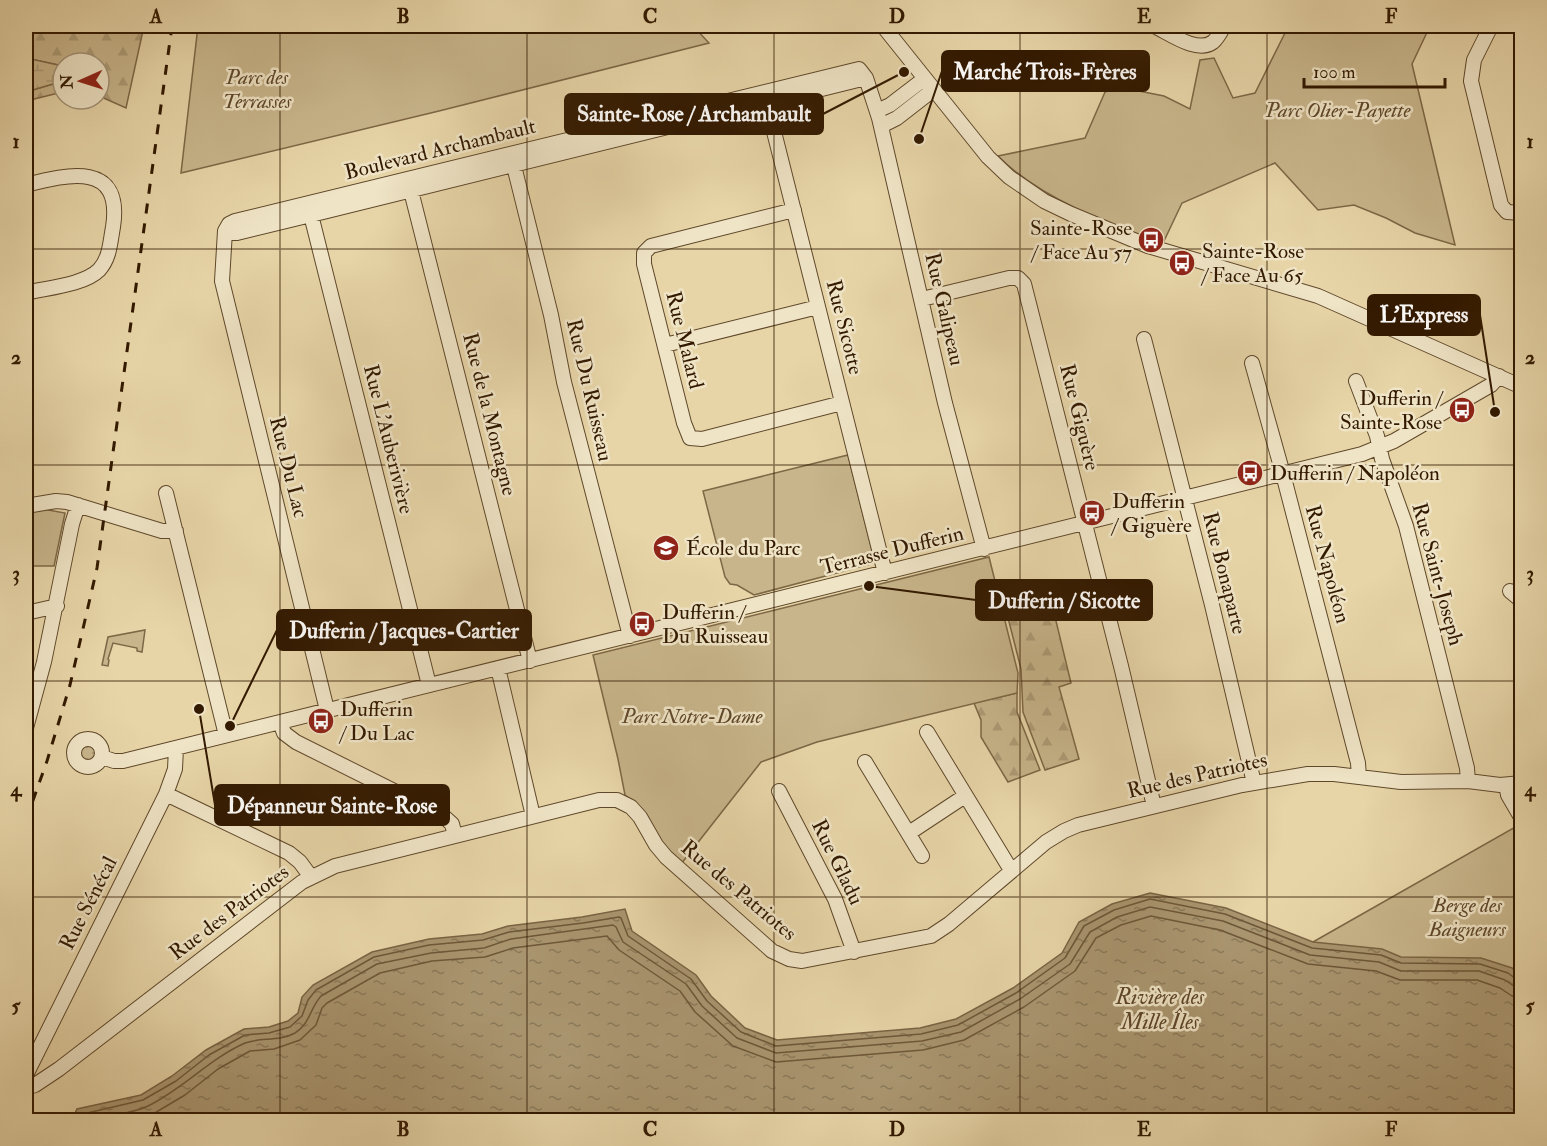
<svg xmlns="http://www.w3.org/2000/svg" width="1547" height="1146" viewBox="0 0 1547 1146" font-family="'IM FELL Double Pica',serif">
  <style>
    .grass { fill: url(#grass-dots); stroke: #7d6746; stroke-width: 1.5 }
    .forest { fill: url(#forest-firs); stroke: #7d6746; stroke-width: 1.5 }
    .wetland { fill: url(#wetland-marsh); stroke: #7d6746; stroke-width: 1.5 }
    .green { fill: #c8b58b; stroke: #7d6746; stroke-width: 1.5 }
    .water { fill: url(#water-ripples); stroke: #796343; stroke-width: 1.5 }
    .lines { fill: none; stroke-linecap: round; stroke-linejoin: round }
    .shore { stroke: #6e5738; stroke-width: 1.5 }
    .minor-casing { stroke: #5f482a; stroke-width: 16 }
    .minor { stroke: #efe4c6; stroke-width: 14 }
    .rail { stroke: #321900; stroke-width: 3; stroke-dasharray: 10 10; stroke-linecap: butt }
    .grid { fill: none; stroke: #321900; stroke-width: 1.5; stroke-opacity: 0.55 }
    .labels { text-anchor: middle; stroke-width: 5; stroke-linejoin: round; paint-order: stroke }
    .park-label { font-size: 21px; font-style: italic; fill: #5f482a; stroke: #efe4c6 }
    .street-label { font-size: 21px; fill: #321900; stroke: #efe4c6 }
    .poi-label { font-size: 21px; fill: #321900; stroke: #efe4c6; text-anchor: start }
    .water-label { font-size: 22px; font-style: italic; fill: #5c4427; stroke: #efe4c6 }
    .leader { fill: none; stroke: #321900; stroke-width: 2 }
    .callout-dot { fill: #321900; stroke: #efe4c6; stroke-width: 2 }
    .callout { fill: #321900; stroke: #321900; stroke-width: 2 }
    .callout-label { font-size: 22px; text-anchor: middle; font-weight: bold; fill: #fff }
    .neatline { fill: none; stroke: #321900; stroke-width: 2 }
    .grid-label { font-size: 20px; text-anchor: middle; font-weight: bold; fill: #321900 }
  </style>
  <defs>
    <pattern id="grass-dots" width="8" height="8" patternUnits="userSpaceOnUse" patternTransform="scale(1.5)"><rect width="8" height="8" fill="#c8b58b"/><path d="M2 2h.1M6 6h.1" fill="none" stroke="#ac9b76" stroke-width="1.8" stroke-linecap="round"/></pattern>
    <pattern id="forest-firs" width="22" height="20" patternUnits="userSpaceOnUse" patternTransform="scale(1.5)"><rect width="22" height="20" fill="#c8b58b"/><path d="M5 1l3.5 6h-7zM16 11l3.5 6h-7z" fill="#ac9b76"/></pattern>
    <pattern id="wetland-marsh" width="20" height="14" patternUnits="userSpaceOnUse" patternTransform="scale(1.5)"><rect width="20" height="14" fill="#c8b58b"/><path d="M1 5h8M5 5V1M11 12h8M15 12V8" fill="none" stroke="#ac9b76"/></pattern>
    <pattern id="water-ripples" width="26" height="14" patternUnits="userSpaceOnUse" patternTransform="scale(1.5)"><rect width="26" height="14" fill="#a9956f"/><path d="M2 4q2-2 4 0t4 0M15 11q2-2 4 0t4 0" fill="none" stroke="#8a7959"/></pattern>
  </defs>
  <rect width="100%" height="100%" fill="#e7d5a8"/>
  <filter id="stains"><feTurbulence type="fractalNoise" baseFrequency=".00333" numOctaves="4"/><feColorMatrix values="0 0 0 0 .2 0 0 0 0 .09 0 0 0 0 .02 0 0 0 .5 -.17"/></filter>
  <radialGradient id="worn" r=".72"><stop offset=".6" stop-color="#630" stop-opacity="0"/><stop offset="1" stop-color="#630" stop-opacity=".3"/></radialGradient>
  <!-- grass -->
  <path class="grass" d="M80 752a8 8 0 1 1 16 0a8 8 0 1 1-16 0Z"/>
  <!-- forest -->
  <path class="forest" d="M26 26H144L126 108 99 96V63H63V66L26 58Z
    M63 81V92L26 101V92Z
    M1048 588 1071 683 1059 687 1079 759 1045 770 1023 712 1021 669 1003 598Z
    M1017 693V712L1040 770 1008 782 981 737V720L974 703Z"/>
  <!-- wetland -->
  <path class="wetland" d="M26 58 63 66V81L26 92Z"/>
  <!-- green -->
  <path class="green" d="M198 26H693L709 43 439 111 181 173Z
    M1280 26H1430L1412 64 1455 245 1415 233 1386 218 1354 205 1318 210 1275 163 1182 203 1163 243C1109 225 1038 197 998 156L1085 138 1105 92 1119 87 1164 96 1190 109 1200 60 1214 58 1233 98 1255 93 1287 29Z
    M848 455 873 554 871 564 754 595 737 585 730 584 725 577 703 491Z
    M26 506 65 513 54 566H26Z
    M989 557 1018 673 1017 693 817 742 761 762 681 864 669 852 632 800 625 795 618 759 593 655Z
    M145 630 142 652 137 651V648L113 643 108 659 109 660 108 666 102 665 108 637Z
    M1517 826 1521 834V987L1373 966 1313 942Z"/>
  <!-- water -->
  <path class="water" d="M1150 893 1226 908 1313 942 1382 949 1401 957 1481 958 1512 968 1521 976V1120H72L77 1109 141 1095 172 1076 206 1050 244 1029 269 1027 288 1021 298 1013 302 997 313 985 372 952 429 939 482 934 508 926 582 917 625 909 632 931 696 975 711 996 745 1028 777 1040 920 1028 956 1019 1013 988 1062 953 1079 922 1112 904Z"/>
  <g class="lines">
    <!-- shore -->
    <path class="shore" d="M78 1120 83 1114 143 1100 176 1081 209 1055 245 1035 269 1033 290 1027 302 1016 308 1000 316 990 374 957 429 945 483 940 509 932 583 923 619 917 621 918 628 936 691 979 707 1001 741 1032 776 1046 921 1034 958 1025 1016 993 1065 958 1084 926 1114 910 1150 899 1225 914 1312 948 1381 955 1401 963 1480 964 1508 973 1516 979 1522 980
      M89 1120C108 1116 131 1114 148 1106 183 1089 209 1059 245 1043 260 1037 279 1042 295 1033 310 1024 310 1008 321 996L377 964 431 953 484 948 511 939 613 925 616 927 623 942 686 984 702 1006 737 1038 776 1053 922 1041 961 1032 1020 999 1070 964 1090 932 1117 917 1150 907 1223 921 1310 955 1379 962 1401 971H1479L1505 980 1515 987 1522 988
      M129 1120 153 1114 185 1095 218 1069 250 1051 274 1049 300 1040 316 1025 322 1008 327 1003 380 973 432 961 485 957 513 948 607 936 619 950 680 991 695 1012 733 1046 776 1062 923 1050 964 1040 1024 1007 1075 971 1096 938 1121 925 1151 916 1220 930 1308 964 1376 971 1400 980H1477L1500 988 1512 996 1522 997"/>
    <defs>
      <path id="minor" d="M883 26 988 157 1009 177 1044 201 1071 214 1148 246 1318 296 1522 387
        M1154 26C1169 33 1197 54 1213 42 1218 38 1221 31 1224 26
        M1491 26 1474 60 1471 81 1501 205 1507 212 1522 213
        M765 96 885 573
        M877 111 890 105 924 79
        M881 126 897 118 933 90
        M512 158 551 315 564 382 630 636
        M409 183 530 661
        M26 185C68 174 123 161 113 227 110 243 110 258 99 270 84 285 46 288 26 293
        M309 207 429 685
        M794 210 651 246 644 253V264L684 423 690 438 702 439 842 403
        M225 233H237L311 215 866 78
        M922 299 1009 278H1018L1024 284 1121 666 1154 806
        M1144 339 1212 605 1254 783
        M665 345 818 307
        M1252 363 1283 474 1358 763 1359 777
        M1356 381 1377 436 1382 459 1406 526 1467 768 1468 781
        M166 493 226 735
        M26 506 56 501 67 502 162 531H176
        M1510 591 1522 601
        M26 613 57 606
        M498 668 533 816
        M327 710 222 281 225 231 229 224 235 221 859 69 866 78 879 118 945 403 984 549
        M280 722 284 733 296 742 442 815 452 824 455 836
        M26 728 44 662 72 524 78 505
        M927 732 1011 870
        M74 753a14 14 0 1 1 28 0a14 14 0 1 1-28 0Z
        M102 757 114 761H123L1362 454 1394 441 1491 385 1499 376
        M865 762 922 856
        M1506 785 1508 795 1522 819
        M779 791 835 899 854 952
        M166 794 289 853 300 862 311 877
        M909 833 965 796
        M26 1075 166 794 175 769 176 748
        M26 1088 35 1085 59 1069 302 882 335 866 599 800H617L631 807 640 817 656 845 666 857 772 951 789 959 802 961 931 936 949 924 1046 842 1064 831 1078 825 1242 785 1308 774H1334L1401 782 1468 781 1500 785 1522 783"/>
    </defs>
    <!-- minor casing -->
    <use href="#minor" class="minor-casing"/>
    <!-- minor -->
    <use href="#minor" class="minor"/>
    <!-- rail -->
    <path class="rail" d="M26 820 47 761 70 685 97 568 172 26"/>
  </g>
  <!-- grid -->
  <path class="grid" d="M280 26V1120M527 26V1120M774 26V1120M1020 26V1120M1267 26V1120M26 249H1522M26 465H1522M26 681H1522M26 897H1522"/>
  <!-- icons -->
  <defs>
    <symbol id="bus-disc" viewBox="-11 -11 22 22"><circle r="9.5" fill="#8f2418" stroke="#efe4c6"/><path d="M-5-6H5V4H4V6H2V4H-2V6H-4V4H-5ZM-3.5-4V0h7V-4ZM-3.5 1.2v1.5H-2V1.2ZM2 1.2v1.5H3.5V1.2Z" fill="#fff"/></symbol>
    <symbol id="school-disc" viewBox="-11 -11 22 22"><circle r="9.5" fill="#8f2418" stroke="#efe4c6"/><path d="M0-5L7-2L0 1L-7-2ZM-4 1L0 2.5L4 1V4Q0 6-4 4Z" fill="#fff"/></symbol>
  </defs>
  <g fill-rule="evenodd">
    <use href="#bus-disc" x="1136" y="225" width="30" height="30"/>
    <use href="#bus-disc" x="1167" y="248" width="30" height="30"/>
    <use href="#bus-disc" x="1447" y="395" width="30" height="30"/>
    <use href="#bus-disc" x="1235" y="458" width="30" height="30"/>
    <use href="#bus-disc" x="1077" y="498" width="30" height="30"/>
    <use href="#school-disc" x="651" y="533" width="30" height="30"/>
    <use href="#bus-disc" x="627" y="609" width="30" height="30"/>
    <use href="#bus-disc" x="306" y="706" width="30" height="30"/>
  </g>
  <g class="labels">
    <!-- park labels -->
    <g class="park-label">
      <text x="257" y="84">Parc des<tspan x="257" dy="24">Terrasses</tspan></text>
      <text x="1338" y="117">Parc Olier-Payette</text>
      <text x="692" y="723">Parc Notre-Dame</text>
      <text x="1467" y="912">Berge des<tspan x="1467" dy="24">Baigneurs</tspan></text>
    </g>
    <!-- street labels -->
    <g class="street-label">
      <text transform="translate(440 149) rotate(-14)" y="7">Boulevard Archambault</text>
      <text transform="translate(945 309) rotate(77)" y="7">Rue Galipeau</text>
      <text transform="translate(845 327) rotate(76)" y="7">Rue Sicotte</text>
      <text transform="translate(685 340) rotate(76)" y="7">Rue Malard</text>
      <text transform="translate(590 390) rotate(77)" y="7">Rue Du Ruisseau</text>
      <text transform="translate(490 414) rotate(76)" y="7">Rue de la Montagne</text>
      <text transform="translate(1080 417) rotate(76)" y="7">Rue Giguère</text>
      <text transform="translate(389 439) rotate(76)" y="7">Rue L'Auberivière</text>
      <text transform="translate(289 467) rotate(76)" y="7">Rue Du Lac</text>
      <text transform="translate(892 550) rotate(-14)" y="7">Terrasse Dufferin</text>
      <text transform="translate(1328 564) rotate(75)" y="7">Rue Napoléon</text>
      <text transform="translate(1225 573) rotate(76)" y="7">Rue Bonaparte</text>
      <text transform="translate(1438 574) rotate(75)" y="7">Rue Saint-Joseph</text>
      <text transform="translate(1197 775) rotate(-13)" y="7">Rue des Patriotes</text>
      <text transform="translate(838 862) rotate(64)" y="7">Rue Gladu</text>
      <text transform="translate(739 890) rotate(40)" y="7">Rue des Patriotes</text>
      <text transform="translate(88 903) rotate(-63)" y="7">Rue Sénécal</text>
      <text transform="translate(229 912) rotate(-37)" y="7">Rue des Patriotes</text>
    </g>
    <!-- poi labels -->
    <g class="poi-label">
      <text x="1132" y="235" text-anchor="end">Sainte-Rose<tspan x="1132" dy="24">/ Face Au 57</tspan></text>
      <text x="1202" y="258">Sainte-Rose<tspan x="1202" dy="24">/ Face Au 65</tspan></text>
      <text x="1442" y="405" text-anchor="end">Dufferin /<tspan x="1442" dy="24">Sainte-Rose</tspan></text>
      <text x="1270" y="480">Dufferin / Napoléon</text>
      <text x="1112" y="508">Dufferin<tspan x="1112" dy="24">/ Giguère</tspan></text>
      <text x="686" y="555">École du Parc</text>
      <text x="662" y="619">Dufferin /<tspan x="662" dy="24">Du Ruisseau</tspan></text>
      <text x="340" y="716">Dufferin<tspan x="340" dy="24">/ Du Lac</tspan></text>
    </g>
    <!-- water labels -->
    <g class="water-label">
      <text x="1160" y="1004">Rivière des<tspan x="1160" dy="25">Mille Îles</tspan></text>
    </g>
  </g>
  <!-- callouts -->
  <path class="leader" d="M919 139L942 71M904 72L823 114M1495 412L1480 315M869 586L976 600M230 726L277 630M199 709L215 805"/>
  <g class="callout-dot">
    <circle cx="919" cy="139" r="6"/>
    <circle cx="904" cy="72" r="6"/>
    <circle cx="1495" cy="412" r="6"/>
    <circle cx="869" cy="586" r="6"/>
    <circle cx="230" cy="726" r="6"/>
    <circle cx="199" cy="709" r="6"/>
  </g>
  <g class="callout">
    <rect x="942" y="51" width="207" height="40" rx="6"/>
    <rect x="565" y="94" width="258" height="40" rx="6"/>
    <rect x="1368" y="295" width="112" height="40" rx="6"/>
    <rect x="976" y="580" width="176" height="40" rx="6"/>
    <rect x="277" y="610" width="254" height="40" rx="6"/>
    <rect x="215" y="785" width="234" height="40" rx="6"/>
  </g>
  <g class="callout-label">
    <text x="1045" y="79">Marché Trois-Frères</text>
    <text x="694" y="121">Sainte-Rose / Archambault</text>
    <text x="1424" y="322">L'Express</text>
    <text x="1064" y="608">Dufferin / Sicotte</text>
    <text x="404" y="638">Dufferin / Jacques-Cartier</text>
    <text x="332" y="813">Dépanneur Sainte-Rose</text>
  </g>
  <!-- margin -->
  <rect width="1547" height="1146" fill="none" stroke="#e7d5a8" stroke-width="66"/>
  <!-- north arrow -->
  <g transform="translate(81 81) rotate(267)"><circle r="28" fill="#efe4c6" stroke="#a39377" stroke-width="1.5"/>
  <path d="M0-4.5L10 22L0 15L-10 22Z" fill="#8f2418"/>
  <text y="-9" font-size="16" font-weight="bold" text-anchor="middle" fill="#321900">N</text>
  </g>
  <!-- scale -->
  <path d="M1304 78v9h141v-9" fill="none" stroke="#321900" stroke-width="3"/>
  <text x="1313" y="78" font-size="18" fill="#321900" stroke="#efe4c6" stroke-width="4.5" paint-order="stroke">100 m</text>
  <rect x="33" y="33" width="1481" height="1080" class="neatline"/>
  <g class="grid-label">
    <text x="156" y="23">A</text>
    <text x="403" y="23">B</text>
    <text x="650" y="23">C</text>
    <text x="897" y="23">D</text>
    <text x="1144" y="23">E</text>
    <text x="1391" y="23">F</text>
    <text x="16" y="148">1</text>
    <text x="1530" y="148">1</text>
    <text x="16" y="364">2</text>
    <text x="1530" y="364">2</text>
    <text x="16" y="580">3</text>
    <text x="1530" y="580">3</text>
    <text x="16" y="796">4</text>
    <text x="1530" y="796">4</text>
    <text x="16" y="1012">5</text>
    <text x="1530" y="1012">5</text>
    <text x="156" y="1136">A</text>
    <text x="403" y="1136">B</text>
    <text x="650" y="1136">C</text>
    <text x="897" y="1136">D</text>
    <text x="1144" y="1136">E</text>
    <text x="1391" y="1136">F</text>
  </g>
  <rect width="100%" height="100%" filter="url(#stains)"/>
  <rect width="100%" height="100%" fill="url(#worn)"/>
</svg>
